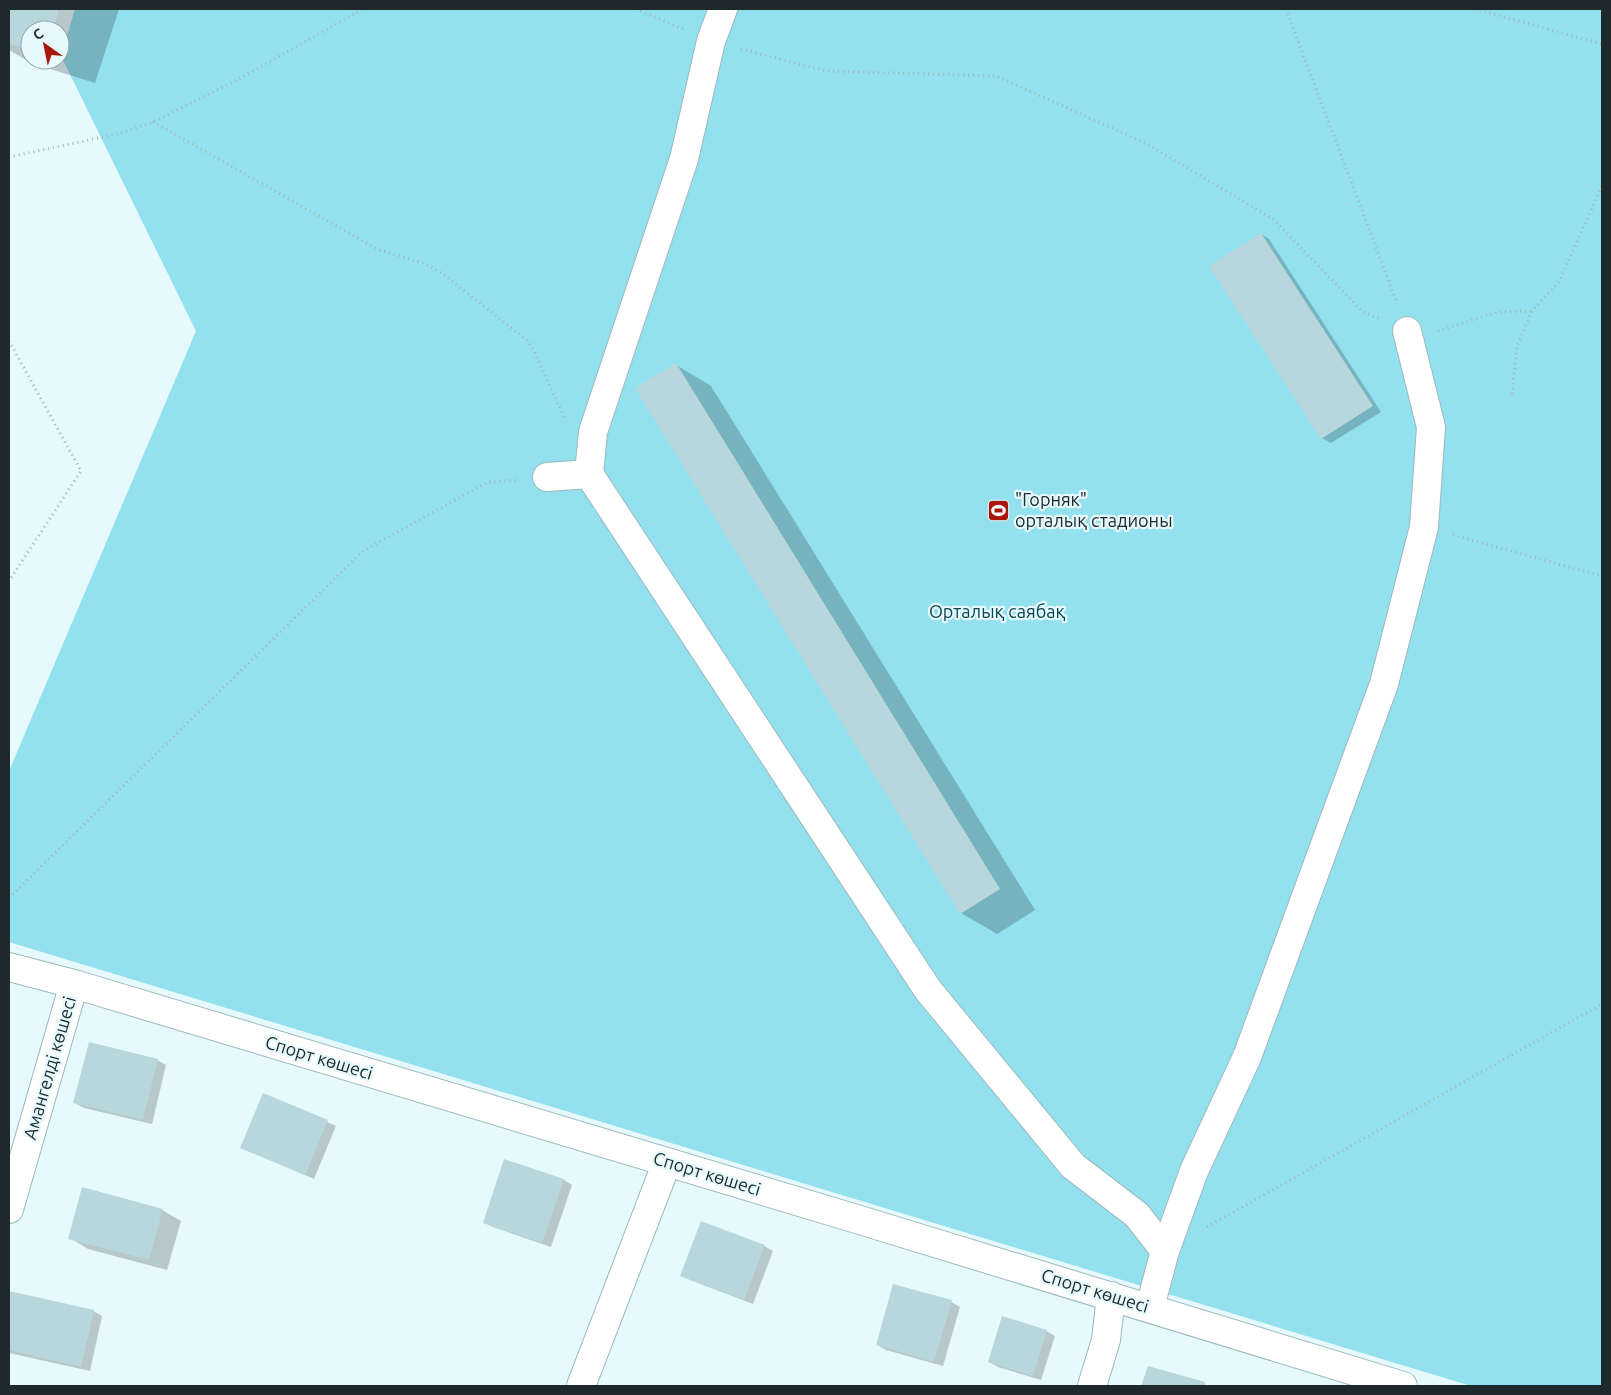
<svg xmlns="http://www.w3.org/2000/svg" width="1611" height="1395" viewBox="0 0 1611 1395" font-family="Ubuntu,sans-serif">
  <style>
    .green { fill: #93e0ee }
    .shadow { fill: #0003; fill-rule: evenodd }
    .building { fill: #b8d7dd }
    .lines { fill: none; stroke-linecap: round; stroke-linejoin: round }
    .minor-casing { stroke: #9bb9bf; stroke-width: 30 }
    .path { stroke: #a3b4b7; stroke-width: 3; stroke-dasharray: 1 4; stroke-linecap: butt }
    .minor { stroke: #fff; stroke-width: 28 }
    .labels { text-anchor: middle; stroke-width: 4.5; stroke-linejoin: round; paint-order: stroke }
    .poi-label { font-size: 18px; fill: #1d292b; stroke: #e6f9fd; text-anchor: start }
    .park-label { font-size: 18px; fill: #07444d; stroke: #e6f9fd }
    .street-label { font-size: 18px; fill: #1d292b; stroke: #e6f9fd }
  </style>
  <rect width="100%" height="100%" fill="#e6f9fd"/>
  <!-- green -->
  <path class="green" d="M75 9H1602V1386H1471L9 942V771L196 331 61 56Z"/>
  <!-- shadow -->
  <path class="shadow" d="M9 9H119L95 83 31 63 9 50ZM30 30H60V60H30Z
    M1261 234 1269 239 1381 412 1331 443 1322 438Z
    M676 365 711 386 1035 910 997 934 961 913Z
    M157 1060 166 1065 152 1124 84 1108 75 1103Z
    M264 1094 336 1126 314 1179 242 1148Z
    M505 1160 564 1180 572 1185 551 1247 493 1227 484 1222Z
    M162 1210 181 1221 167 1270 88 1249 70 1238Z
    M764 1246 773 1251 753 1304 690 1280 682 1275Z
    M9 1292 93 1311 102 1316 90 1371 9 1353Z
    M951 1302 960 1307 943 1366 886 1350 877 1345Z
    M1046 1331 1055 1336 1041 1380 998 1367 989 1362Z
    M1148 1367 1204 1384 1209 1386H1143Z"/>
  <!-- building -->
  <path class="building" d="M9 9H59L53 30H30V50L9 44Z
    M1261 233 1373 406 1321 439 1209 266Z
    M676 363 1000 889 960 914 635 388Z
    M89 1042 158 1059 143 1120 73 1103Z
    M263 1093 328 1120 305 1175 240 1148Z
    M504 1159 564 1179 542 1243 483 1223Z
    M82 1187 163 1209 149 1260 68 1239Z
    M701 1221 765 1245 744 1300 680 1276Z
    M893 1284 952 1300 934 1362 876 1345Z
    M9 1291 94 1310 81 1367 9 1350Z
    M1002 1316 1047 1330 1033 1376 988 1362Z
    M1148 1366 1205 1382 1204 1386H1141Z"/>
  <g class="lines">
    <defs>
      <path id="minor" d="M723 9 711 41 684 159 593 432 589 474 928 990 1073 1166 1137 1215 1165 1251
        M547 477 589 474
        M9 967 74 984C517 1117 961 1249 1403 1386
        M9 1209 74 984
        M1150 1307 1165 1251 1194 1171 1247 1057 1384 684 1424 527 1431 427 1407 331
        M581 1386 667 1162
        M1092 1386 1106 1340 1111 1296"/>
    </defs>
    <!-- minor casing -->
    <use href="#minor" class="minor-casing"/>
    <!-- path -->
    <path class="path" d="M636 9 683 29
      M1286 9 1397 303
      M1475 9 1602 44
      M741 49 827 71 996 76 1145 143 1273 219 1363 312 1381 319
      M153 122 379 250 426 264 443 274 528 341 534 351 565 420
      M9 157 117 134 153 122 239 79 363 9
      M1438 331 1498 312 1532 311
      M9 341 81 471 9 581
      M1512 394 1517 346 1532 311 1559 282 1602 186
      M1453 535 1602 576
      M9 898 363 551 488 482 519 480
      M1207 1227 1602 1004"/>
    <!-- minor -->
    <use href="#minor" class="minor"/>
  </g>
  <!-- icons -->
  <defs>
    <symbol id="stadium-square" viewBox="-11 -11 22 22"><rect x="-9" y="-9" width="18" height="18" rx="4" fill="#a81709" stroke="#e6f9fd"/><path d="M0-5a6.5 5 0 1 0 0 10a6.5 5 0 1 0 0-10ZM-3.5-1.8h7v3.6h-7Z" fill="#fff"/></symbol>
  </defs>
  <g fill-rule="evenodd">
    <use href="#stadium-square" x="986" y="498" width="25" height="25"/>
  </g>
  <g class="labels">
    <!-- poi labels -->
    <g class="poi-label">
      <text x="1015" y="506">"Горняк"<tspan x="1015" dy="21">орталық стадионы</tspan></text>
    </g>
    <!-- park labels -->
    <g class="park-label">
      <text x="997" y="618">Орталық саябақ</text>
    </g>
    <!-- street labels -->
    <g class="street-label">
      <text transform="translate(319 1058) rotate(17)" y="6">Спорт көшесі</text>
      <text transform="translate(50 1068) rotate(-74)" y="6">Амангелді көшесі</text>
      <text transform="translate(707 1174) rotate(17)" y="6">Спорт көшесі</text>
      <text transform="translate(1095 1291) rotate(17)" y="6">Спорт көшесі</text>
    </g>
  </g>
  <!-- border -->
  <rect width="1611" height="1395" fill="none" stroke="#1d292b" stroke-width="20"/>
  <!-- north arrow -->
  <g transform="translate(45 45) rotate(327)"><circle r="24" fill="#e6f9fd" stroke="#96a6a9"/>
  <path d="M0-4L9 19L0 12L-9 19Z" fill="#a81709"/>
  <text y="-8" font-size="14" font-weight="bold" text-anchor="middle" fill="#1d292b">С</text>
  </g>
</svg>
